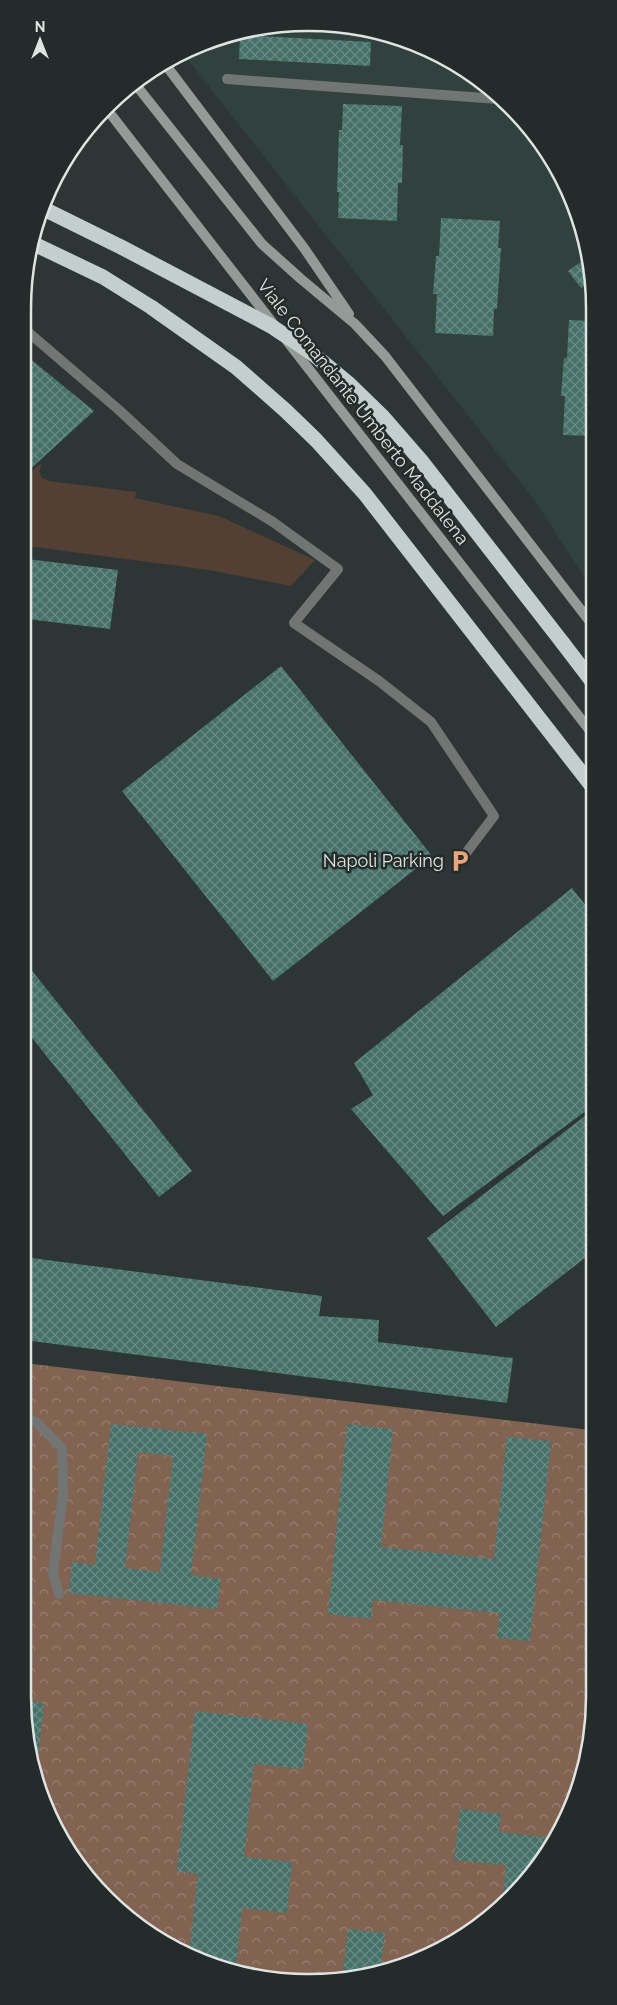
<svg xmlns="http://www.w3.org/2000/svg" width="617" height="2005" viewBox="0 0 617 2005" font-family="Raleway,sans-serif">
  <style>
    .built { fill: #31413e }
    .green { fill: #533f34 }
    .forest { fill: url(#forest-crowns) }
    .building { fill: url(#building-cross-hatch); fill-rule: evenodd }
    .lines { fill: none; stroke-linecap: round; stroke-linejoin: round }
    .lane { stroke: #717574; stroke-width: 10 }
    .secondary { stroke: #939a98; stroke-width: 10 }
    .highway { stroke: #c4cfcd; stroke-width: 15 }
    .highway-bridge { stroke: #c4cfcd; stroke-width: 15 }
    .labels { text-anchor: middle; stroke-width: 5; stroke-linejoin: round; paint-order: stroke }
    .street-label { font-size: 18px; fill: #dfe4e3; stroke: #232c2a }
    .poi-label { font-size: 18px; fill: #dfe4e3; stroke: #232c2a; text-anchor: end }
    .rim { fill: none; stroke: #dfe4e3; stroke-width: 2.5 }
  </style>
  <defs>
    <pattern id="forest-crowns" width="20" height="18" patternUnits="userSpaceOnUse" patternTransform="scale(1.25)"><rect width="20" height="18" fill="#826250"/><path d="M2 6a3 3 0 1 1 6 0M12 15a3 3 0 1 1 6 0" fill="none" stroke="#998071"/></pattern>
    <pattern id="building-cross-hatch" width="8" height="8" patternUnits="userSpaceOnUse" patternTransform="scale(1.25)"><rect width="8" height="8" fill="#457169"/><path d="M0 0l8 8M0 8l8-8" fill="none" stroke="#688c85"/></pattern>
  </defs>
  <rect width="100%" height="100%" fill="#2d3634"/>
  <!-- built -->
  <path class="built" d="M253 28H365L451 61 523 120 565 182 592 271 591 588 536 502 185 56Z"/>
  <!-- green -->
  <path class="green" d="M42 463 39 472 42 478 49 481 136 492 135 498 219 516 315 560 291 586 209 570 27 546V475Z"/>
  <!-- forest -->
  <path class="forest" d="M24 1363 590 1430 589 1753 546 1855 482 1924 383 1973 271 1980 182 1953 94 1885 44 1806 23 1696Z"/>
  <!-- building -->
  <path class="building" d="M240 35 371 42 370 66 239 59Z
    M459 67 469 75H458Z
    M343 104 402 106 400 145H403L402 183H398L397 221 338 218 339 192H337L339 130H342Z
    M441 218 500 221 498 248H501L497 309H494L493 336 435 333 437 294H433L436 256H439Z
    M588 257 592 271V280L581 288 568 271Z
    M569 320 592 321V436L563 435 565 396H561L564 358H567Z
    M28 357 94 411 27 472Z
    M27 559 118 570 110 629 27 619Z
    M281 666 432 856 273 981 122 791Z
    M572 888 591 912 590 1108 443 1216 351 1109 373 1095 354 1063Z
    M25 962 192 1171 159 1197 25 1029Z
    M590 1112V1254L496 1327 427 1238Z
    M24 1257 322 1296 319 1316 379 1320 378 1342 513 1358 507 1403 24 1340Z
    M111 1424 207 1434 191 1575 221 1579 217 1609 69 1593 72 1562 95 1565ZM138 1452 173 1456 160 1572 125 1568Z
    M347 1424 393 1429 381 1547 494 1559 507 1437 551 1441 530 1641 497 1638 500 1613 373 1600 371 1619 328 1614Z
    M23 1686H26L25 1701 44 1703 37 1766 23 1696Z
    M195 1711 308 1724 303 1769 254 1764 244 1857 292 1862 287 1913 242 1908 236 1969 189 1955 198 1874 177 1871Z
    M460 1809 501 1814 499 1832 553 1838 546 1855 502 1903 506 1865 454 1860Z
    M348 1929 385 1933 380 1973 343 1975Z"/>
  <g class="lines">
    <!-- lane -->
    <path class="lane" d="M227 79 498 99
      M28 332 119 410 177 464 273 522 338 569 294 623 379 681 431 722 494 816 460 861
      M24 1418 36 1422 62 1448 63 1494 53 1573 59 1594"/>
    <!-- secondary -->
    <path class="secondary" d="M165 64 304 248 349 314
      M136 85 262 244 301 279 355 324 385 356 591 623
      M109 112 275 326
      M287 341 591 732"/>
    <!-- highway -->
    <path class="highway" d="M32 243 103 277 151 307 236 367 286 411 316 440 365 494 591 785
      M562 642 591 680"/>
    <!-- highway-bridge -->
    <path class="highway-bridge" d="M46 210 121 247 271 326 313 354 348 383 383 417 423 463 562 642"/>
  </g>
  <!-- icons -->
  <defs>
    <symbol id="parking-bare" viewBox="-9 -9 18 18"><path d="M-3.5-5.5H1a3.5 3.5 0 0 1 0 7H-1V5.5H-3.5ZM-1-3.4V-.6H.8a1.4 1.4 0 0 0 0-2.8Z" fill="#efa378" stroke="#232c2a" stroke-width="2.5" paint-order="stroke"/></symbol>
  </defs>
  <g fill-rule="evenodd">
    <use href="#parking-bare" x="444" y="845" width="32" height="32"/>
  </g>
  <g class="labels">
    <!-- street labels -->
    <g class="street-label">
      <text transform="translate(363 412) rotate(52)" y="6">Viale Comandante Umberto Maddalena</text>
    </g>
    <!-- poi labels -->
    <g class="poi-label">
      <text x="444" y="867">Napoli Parking</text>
    </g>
  </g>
  <!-- crop -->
  <path d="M0 0H617V2005H0ZM308 31H309A277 277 0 0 1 586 308V1697A277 277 0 0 1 309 1974H308A277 277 0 0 1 31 1697V308A277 277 0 0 1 308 31Z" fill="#232c2a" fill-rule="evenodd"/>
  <path class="rim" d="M308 31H309A277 277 0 0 1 586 308V1697A277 277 0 0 1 309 1974H308A277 277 0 0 1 31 1697V308A277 277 0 0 1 308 31Z"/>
  <!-- north arrow -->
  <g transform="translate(40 40)" stroke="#232c2a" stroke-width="4" paint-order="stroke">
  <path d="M0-4L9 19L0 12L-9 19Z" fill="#dfe4e3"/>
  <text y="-8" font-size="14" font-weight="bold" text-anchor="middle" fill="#dfe4e3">N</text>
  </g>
</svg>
